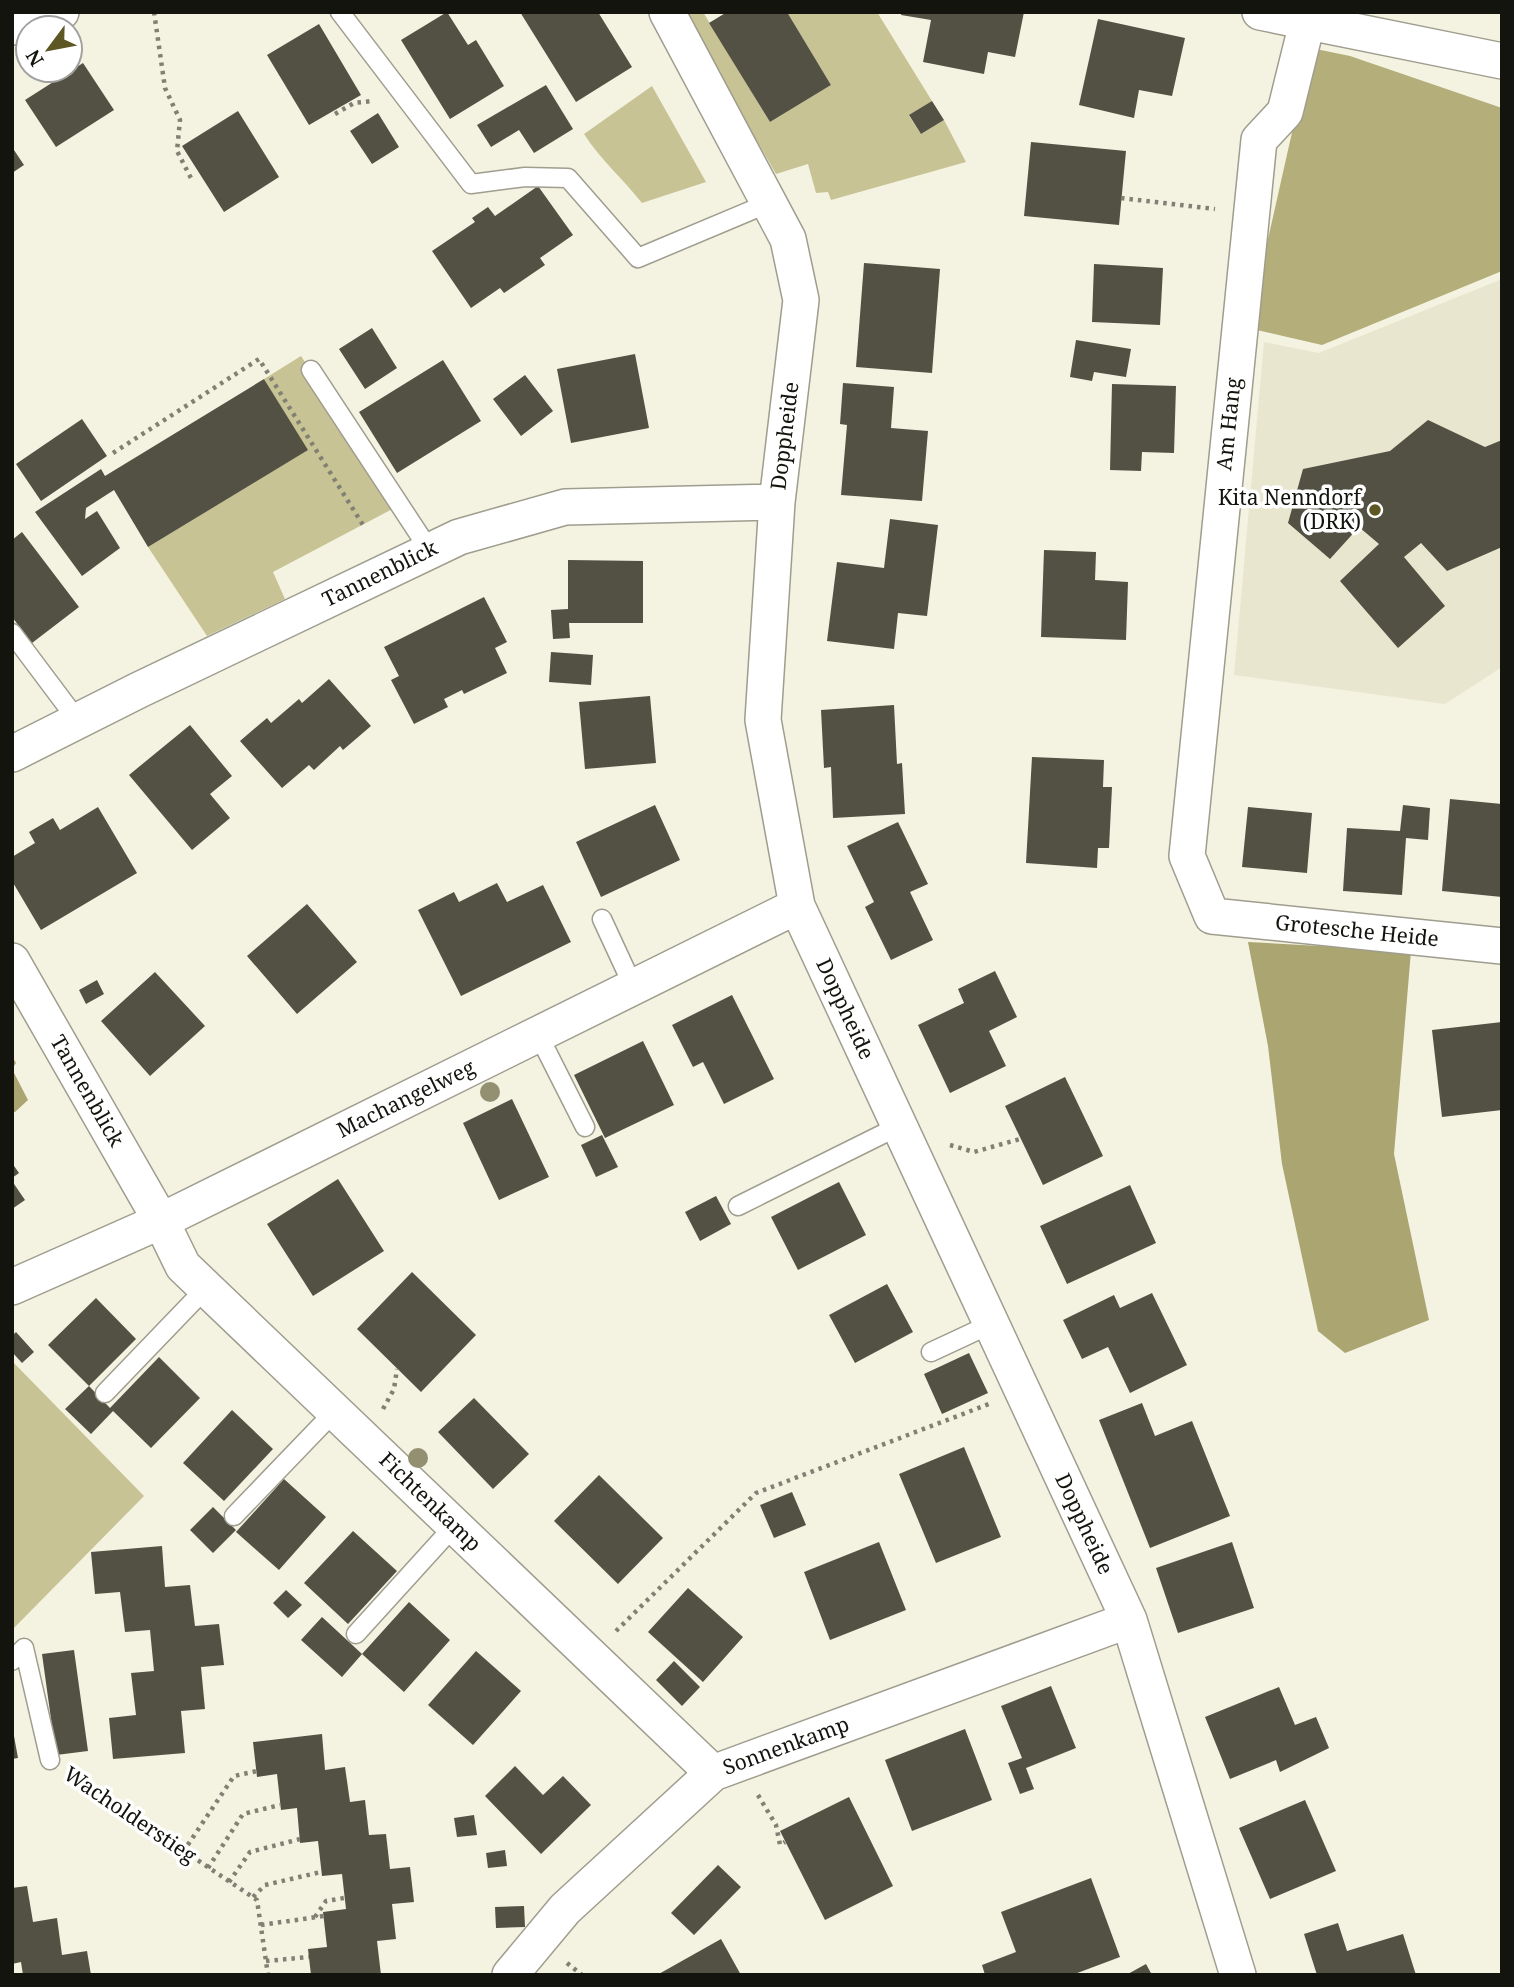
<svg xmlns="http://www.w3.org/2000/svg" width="1514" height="1987" viewBox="0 0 1514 1987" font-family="'Noto Serif',serif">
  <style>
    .built { fill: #e8e6ce }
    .green { fill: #c8c394 }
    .forest { fill: #b4ae7a }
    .water { fill: #aba571 }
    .building { fill: #525143 }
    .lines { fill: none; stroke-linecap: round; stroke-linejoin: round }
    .service-casing { stroke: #9f9d8e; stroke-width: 21 }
    .minor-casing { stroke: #9f9d8e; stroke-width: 38 }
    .path { stroke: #808074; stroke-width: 4.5; stroke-dasharray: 3.5 5; stroke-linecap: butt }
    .service { stroke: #fff; stroke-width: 18 }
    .minor { stroke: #fff; stroke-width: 35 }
    .tree { fill: #939072 }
    .poi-dot { fill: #5d5723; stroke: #fff; stroke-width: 2.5 }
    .labels { text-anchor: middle; stroke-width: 7; stroke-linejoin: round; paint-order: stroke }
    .street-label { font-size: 21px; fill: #14140e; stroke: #fff }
    .poi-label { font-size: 21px; fill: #14140e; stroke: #fff; text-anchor: end }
  </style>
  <rect width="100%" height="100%" fill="#f4f3e2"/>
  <!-- built -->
  <path class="built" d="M1502 279V667L1445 704 1234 675 1264 342 1319 353Z"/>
  <!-- green -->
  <path class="green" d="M682 12H703L770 122 831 85 787 12H877L932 101 909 116 921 134 944 120 966 162 831 200 828 192 816 193 808 164 776 174Z
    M652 86 706 182 642 203C623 179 600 159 584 134Z
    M301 356 400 505 273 572 285 599 207 636 148 547 307 450 264 379Z
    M12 1361 144 1496 12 1630Z"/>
  <!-- forest -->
  <path class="forest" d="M1311 48 1350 56 1502 108V271L1322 345 1248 328Z"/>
  <!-- water -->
  <path class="water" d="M1248 942 1411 951 1394 1154 1429 1320 1345 1353 1318 1331 1282 1164 1268 1046Z
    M12 1056 16 1063 12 1069 28 1100 15 1112H12Z"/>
  <!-- building -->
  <path class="building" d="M447 12 468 45 476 40 504 86 450 119 401 40Z
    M520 12H598L632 67 576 102Z
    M727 12H787L831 85 770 122 709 23Z
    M902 12H1024L1015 57 988 52 984 74 923 62 931 20 901 15Z
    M1098 19 1185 38 1172 96 1139 90 1134 118 1079 105Z
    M319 24 361 95 309 125 267 55Z
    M83 63 114 110 56 147 25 100Z
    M546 85 573 129 534 153 519 130 491 147 477 125Z
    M932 101 944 120 921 134 909 115Z
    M238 111 279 177 224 212 182 146Z
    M378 113 399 147 372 164 350 131Z
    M1031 142 1126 151 1119 225 1024 216Z
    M12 147 24 165 12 173Z
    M538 186 573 235 540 258 545 265 504 293 500 288 471 308 432 251 475 222 472 218 488 207 495 216Z
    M864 263 940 269 932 373 856 367Z
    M1094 264 1163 268 1160 325 1092 322Z
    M372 328 397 368 365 389 339 349Z
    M1076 340 1131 349 1126 377 1094 372 1092 381 1070 377Z
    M635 354 649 428 571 443 557 369Z
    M443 360 481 421 397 473 359 412Z
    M525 375 553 411 521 436 493 399Z
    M264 379 308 450 148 547 114 490 86 508 85 519 97 511 120 548 82 576 35 512 101 469 105 476Z
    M843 383 894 387 891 428 928 431 922 501 841 495 847 425 840 424Z
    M1112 384 1176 386 1174 453 1142 452 1141 471 1110 470Z
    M82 419 107 456 41 501 16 464Z
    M1428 420 1485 447 1502 440V547L1447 571 1421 543 1404 557 1445 606 1398 648 1340 581 1379 544 1359 527 1330 559 1288 523 1303 469 1390 451Z
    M890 519 938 525 927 616 898 613 894 649 827 641 837 562 884 568Z
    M22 532 79 607 32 643 12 617V540Z
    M1044 550 1096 552 1095 580 1128 582 1126 640 1041 637Z
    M568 560 643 561V623H569L570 638 553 639 551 610 568 609Z
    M484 597 507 642 495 648 507 673 464 694 462 690 444 699 448 707 414 724 391 680 399 676 384 647Z
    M551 652 593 655 591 685 549 682Z
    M329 679 371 726 343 750 340 746 314 770 309 765 282 788 240 741 267 718 271 723 299 699 302 703Z
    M650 696 656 763 585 769 579 702Z
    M894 705 897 764 902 763 905 814 833 818 831 767 824 768 821 710Z
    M190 725 232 776 210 794 230 818 192 850 129 775Z
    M1032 757 1104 760 1103 787H1112L1109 848H1098L1097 868 1026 863Z
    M1450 799 1502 804V897L1442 891Z
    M655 805 680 860 601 897 576 842Z
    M1403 805 1430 808 1428 840 1406 838 1402 895 1343 891 1347 828 1400 831Z
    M98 807 137 873 41 930 12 881V857L35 843 29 832 53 818 60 830Z
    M1248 807 1312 813 1307 873 1242 867Z
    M898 822 928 884 910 892 933 940 891 960 865 907 874 902 847 846Z
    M497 883 507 902 543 885 571 942 461 996 418 910 454 892 459 902Z
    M307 904 357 962 297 1014 247 956Z
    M995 971 1017 1017 989 1031 1006 1066 950 1093 918 1025 964 1003 958 989Z
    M155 972 205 1026 150 1076 101 1021Z
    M97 980 104 994 86 1004 79 990Z
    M732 995 774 1079 724 1104 703 1062 693 1067 672 1025Z
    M1502 1022V1110L1442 1117 1432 1030Z
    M643 1041 674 1105 605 1138 574 1075Z
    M1065 1077 1103 1156 1043 1185 1005 1106Z
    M512 1099 549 1177 499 1200 463 1123Z
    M602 1135 618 1167 596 1177 581 1145Z
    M12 1163 19 1173 12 1178Z
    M338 1179 384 1251 313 1296 267 1224Z
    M12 1181 25 1200 12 1209Z
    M839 1182 866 1235 798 1270 771 1217Z
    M1130 1185 1156 1243 1067 1284 1040 1226Z
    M716 1196 731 1224 700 1241 685 1212Z
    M412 1272 476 1335 421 1392 357 1329Z
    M887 1284 913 1332 855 1363 829 1315Z
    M1152 1293 1187 1365 1130 1393 1108 1347 1082 1359 1063 1320 1114 1295 1120 1308Z
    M96 1298 136 1339 89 1386 48 1345Z
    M16 1332 34 1352 22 1363 12 1352V1336Z
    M969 1353 988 1393 942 1414 924 1374Z
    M159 1357 200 1398 151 1448 113 1411 91 1434 65 1409 89 1386 110 1408Z
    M474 1398 529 1454 493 1489 438 1432Z
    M1142 1403 1155 1436 1192 1421 1230 1516 1150 1548 1099 1420Z
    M232 1410 273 1449 224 1501 183 1463Z
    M964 1447 1001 1537 936 1563 899 1474Z
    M599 1475 663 1538 618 1584 554 1521Z
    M284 1479 326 1517 279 1570 236 1532Z
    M792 1492 806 1525 774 1538 760 1505Z
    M213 1507 236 1530 213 1553 190 1530Z
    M353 1531 397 1571 348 1624 304 1583Z
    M879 1542 906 1610 830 1640 804 1572Z
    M1232 1542 1254 1608 1178 1633 1156 1568Z
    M162 1546 165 1587 190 1585 195 1626 219 1624 224 1665 201 1667 205 1709 181 1711 185 1753 113 1759 109 1718 136 1715 131 1673 154 1671 150 1630 125 1632 120 1592 95 1594 91 1552Z
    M688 1588 743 1637 703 1682 648 1632Z
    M286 1590 302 1605 288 1618 273 1603Z
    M409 1602 450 1640 404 1692 362 1654Z
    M322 1617 362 1654 342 1677 301 1640Z
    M74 1650 88 1751 56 1755 42 1654Z
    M476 1651 521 1691 473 1745 428 1705Z
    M674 1661 700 1687 682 1706 656 1680Z
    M1051 1686 1076 1748 1026 1768 1034 1789 1020 1794 1008 1763 1022 1758 1001 1706Z
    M1279 1687 1295 1725 1316 1717 1329 1748 1280 1772 1276 1760 1230 1779 1205 1717Z
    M12 1725 18 1758 12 1759Z
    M965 1729 992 1800 912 1831 885 1760Z
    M322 1734 325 1770 345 1767 350 1802 365 1800 369 1835 386 1834 390 1869 410 1867 414 1902 392 1904 396 1939 377 1941 381 1975H311L308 1949 327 1947 323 1912 346 1909 342 1874 322 1876 318 1841 300 1843 297 1808 281 1810 277 1774 257 1777 253 1742Z
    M515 1766 543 1795 563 1776 591 1805 541 1854 485 1796Z
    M849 1797 893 1886 825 1920 780 1831Z
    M1305 1800 1336 1871 1270 1899 1239 1828Z
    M474 1815 477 1835 457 1837 454 1818Z
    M505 1850 507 1866 488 1868 486 1853Z
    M718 1865 741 1887 694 1935 671 1913Z
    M1091 1878 1120 1957 1072 1975H985L982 1965 1016 1952 1001 1912Z
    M27 1886 33 1922 57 1918 62 1955 87 1951 91 1975H23L21 1962 12 1964V1888Z
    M524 1906 525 1927 496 1928 495 1907Z
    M1338 1923 1347 1951 1403 1934 1416 1975H1317L1304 1934Z
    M721 1939 741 1975H657Z
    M1146 1964 1152 1975H1126Z"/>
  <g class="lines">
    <defs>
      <path id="service" d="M340 12 471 184 525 177 568 178 638 258 769 203
        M311 370 430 551
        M12 633 78 721
        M602 919 633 986
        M538 1034 585 1127
        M738 1206 899 1126
        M931 1352 991 1324
        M105 1393 206 1288
        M234 1516 335 1411
        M356 1634 455 1525
        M12 1661 24 1648 50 1760"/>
      <path id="minor" d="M667 12 788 239 801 300 777 502 763 720 797 906 1129 1620 1238 1975
        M1260 12 1502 61
        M1307 23 1285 112 1259 140 1187 856 1212 916 1502 946
        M12 27 61 12
        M12 754 139 690 459 537 565 507 777 502
        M12 961 161 1221 183 1266 713 1773
        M12 1287 161 1221 797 906
        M510 1975 565 1909 713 1773 1129 1620"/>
    </defs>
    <!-- service casing -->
    <use href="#service" class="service-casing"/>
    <!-- minor casing -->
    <use href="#minor" class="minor-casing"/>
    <!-- path -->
    <path class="path" d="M154 12 165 88 180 120 177 151 193 182
      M335 114 354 103 372 101
      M1121 198 1215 209
      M113 453 259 359 363 525
      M950 1145 974 1152 1020 1139
      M383 1409 394 1389 397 1369
      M616 1631 756 1493 989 1404
      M71 1775 257 1900 268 1975
      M758 1795 776 1825 780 1845 785 1842
      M183 1852 234 1776 257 1771
      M208 1868 243 1814 280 1805
      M229 1882 250 1852 300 1839
      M253 1897 265 1885 321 1872
      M315 1917 326 1901 344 1898
      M261 1925 324 1916
      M266 1961 309 1957
      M567 1963 582 1975"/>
    <!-- service -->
    <use href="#service" class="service"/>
    <!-- minor -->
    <use href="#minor" class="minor"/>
  </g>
  <!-- trees -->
  <g class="tree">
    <circle cx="490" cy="1092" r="10"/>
    <circle cx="418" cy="1458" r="10"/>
  </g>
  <!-- markers -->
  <circle class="poi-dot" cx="1375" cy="510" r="7"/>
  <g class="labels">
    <!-- street labels -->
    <g class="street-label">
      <text transform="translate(1229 424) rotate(-84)" y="7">Am Hang</text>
      <text transform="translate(785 436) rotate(-83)" y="7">Doppheide</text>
      <text transform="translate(380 574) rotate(-26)" y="7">Tannenblick</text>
      <text transform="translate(1357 931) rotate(6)" y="7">Grotesche Heide</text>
      <text transform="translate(845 1009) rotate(65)" y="7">Doppheide</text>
      <text transform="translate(87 1091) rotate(60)" y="7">Tannenblick</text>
      <text transform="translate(406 1099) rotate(-26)" y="7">Machangelweg</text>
      <text transform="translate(430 1502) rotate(44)" y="7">Fichtenkamp</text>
      <text transform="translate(1084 1524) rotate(65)" y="7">Doppheide</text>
      <text transform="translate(786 1746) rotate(-20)" y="7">Sonnenkamp</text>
      <text transform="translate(130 1815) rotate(34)" y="7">Wacholderstieg</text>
    </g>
    <!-- poi labels -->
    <g class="poi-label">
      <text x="1361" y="505">Kita Nenndorf<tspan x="1361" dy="24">(DRK)</tspan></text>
    </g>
  </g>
  <!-- border -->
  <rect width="1514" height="1987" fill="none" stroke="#14140e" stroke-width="28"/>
  <!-- north arrow -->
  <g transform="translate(49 49) rotate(238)"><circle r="33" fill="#ffffff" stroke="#a1a19f" stroke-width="2"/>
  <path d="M0-5L12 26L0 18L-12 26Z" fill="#5d5723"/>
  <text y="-10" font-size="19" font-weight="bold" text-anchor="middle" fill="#14140e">N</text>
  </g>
</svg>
